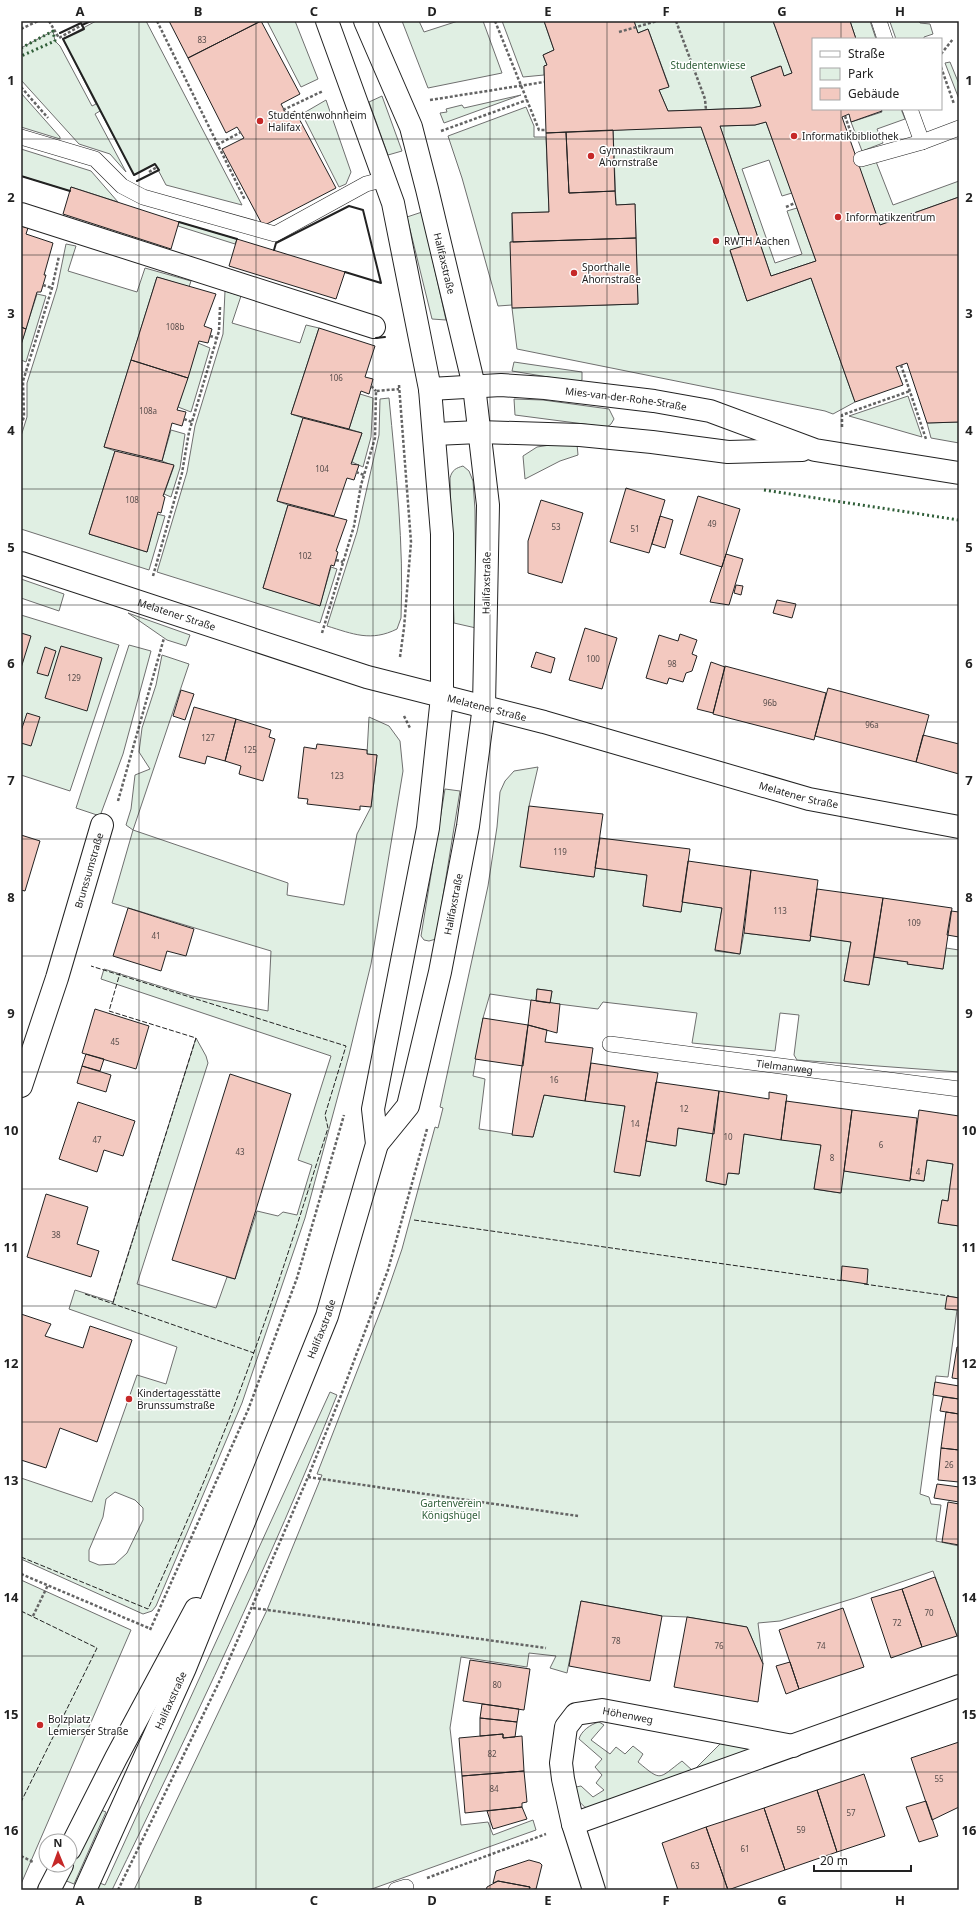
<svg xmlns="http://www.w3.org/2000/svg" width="980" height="1911" viewBox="0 0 980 1911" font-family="'Noto Sans',sans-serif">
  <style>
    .green { fill: #e0efe3; stroke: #6f6f6f; fill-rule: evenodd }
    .building { fill: #f3c9c0; stroke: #222; fill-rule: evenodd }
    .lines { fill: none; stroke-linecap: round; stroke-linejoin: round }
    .lane-casing { stroke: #222; stroke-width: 16 }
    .street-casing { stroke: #222; stroke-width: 24 }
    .secondary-casing { stroke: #222; stroke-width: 24 }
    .path { stroke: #646464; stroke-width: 2.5; stroke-dasharray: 3 2; stroke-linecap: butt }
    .lane { stroke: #fff; stroke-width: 15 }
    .street { stroke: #fff; stroke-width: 22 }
    .secondary { stroke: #fff; stroke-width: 22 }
    .hedge { stroke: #2f5e38; stroke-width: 3; stroke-dasharray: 2 3; stroke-linecap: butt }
    .fence { stroke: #222; stroke-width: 1; stroke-dasharray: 5 2; stroke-linecap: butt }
    .wall { stroke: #222; stroke-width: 2 }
    .grid { fill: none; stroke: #222; stroke-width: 1; stroke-opacity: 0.55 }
    .poi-dot { fill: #c62828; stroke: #fff; stroke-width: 1.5 }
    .labels { text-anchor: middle; stroke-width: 3; stroke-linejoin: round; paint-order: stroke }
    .number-label { font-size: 8px; fill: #564c4a }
    .park-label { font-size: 10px; fill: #2f5e38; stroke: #fff }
    .poi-label { font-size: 10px; fill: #222; stroke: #fff; text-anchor: start }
    .street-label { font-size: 10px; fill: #222; stroke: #fff }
    .neatline { fill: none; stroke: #222; stroke-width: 1.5 }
    .grid-label { font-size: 13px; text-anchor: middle; font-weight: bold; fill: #222 }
  </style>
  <rect width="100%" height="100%" fill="#fff"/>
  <!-- green -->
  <path class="green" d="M96 21H146L242 205 166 185 155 164 134 175 100 111 95 114 126 172 110 154 79 144 21 80V48L53 31 55 41 60 46 92 106 96 104 63 39Z
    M267 21H295L318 79 301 87Z
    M402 21H419L424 32 458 21H483L502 73 428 88Z
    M502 21H544L554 50 543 55 547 65 544 66V75L523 77Z
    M634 21H773L792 73 784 76 780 66 751 77 761 106 752 108 668 111 659 90 669 86 648 29 638 33Z
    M850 21H870L876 39H856Z
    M894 21H919L920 23 930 24 933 34 924 37V39H896L890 22Z
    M950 62 959 84V99L945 63Z
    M21 93 60 137V139L21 127Z
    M521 95 444 123 440 113 447 112 446 109 462 105 464 108Z
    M382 96 402 151 388 155 369 102Z
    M326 100 351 172 346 184 339 187 302 114Z
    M526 107 534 126V137H546L549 212 512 213V305L498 306 462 178 448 136Z
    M881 109H901L905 119 877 129 883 143 862 151 851 122 882 112Z
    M766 122 792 193 782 196 769 160 742 169 775 263 802 254 787 211 797 208 816 261 771 276 720 126 755 125Z
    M701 127 743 246 730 251 747 301 811 278 855 402 833 414 825 411 517 349 512 308 638 304 635 204 616 205 613 130Z
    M21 149 91 171 118 202 71 187 70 191 21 176Z
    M875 159 893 205 959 181V197L880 225 858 164Z
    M422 212 446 320 432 319 407 217Z
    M179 222 237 239 235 244 178 226Z
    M66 244 76 246 68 271 137 292 145 268 191 281 189 287 157 277 104 447 115 451 89 534 147 552 157 514 165 516 149 570 21 529V436L27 417V383L57 288Z
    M225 291 241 296 232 323 300 343 306 325 319 328 291 414 303 418 277 501 288 505 263 588 320 605 331 567 337 569 320 623 157 572 187 472 195 426 223 334Z
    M37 294 46 296 26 362 21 360V344Z
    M198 343 210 348 191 412 178 407Z
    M514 362 582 372V380L578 382 512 371Z
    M360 394 373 398 371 437 363 467 352 462 362 433 349 429Z
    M908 396 922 437 849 416Z
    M389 398C396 471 404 545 401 618L397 629C371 642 353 634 327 626L357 532 379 435 380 399Z
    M514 399 543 400 609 409 614 419 611 424 607 427 515 415Z
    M959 422V443L931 438 927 423Z
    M171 430 185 434 180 468 171 497 164 494 174 466 162 461Z
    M563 443 577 444 578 455 560 461 525 479 523 456 537 447Z
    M463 466 469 471 473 481 475 510 476 628 454 623 450 478C452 470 456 468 463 466Z
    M21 579 64 594 59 611 21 598Z
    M128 613 190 635 186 646 167 640Z
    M21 615 119 645 70 791 21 775Z
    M129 645 151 651 123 754 100 816 76 808Z
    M162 655 189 664 133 830 288 883 287 895 344 905 357 834 371 807 377 755 367 754 369 717 389 726 400 741 403 771 371 964 349 1055 305 1218 242 1403 156 1606 152 1611 143 1614 21 1559V1478L92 1502 137 1375 166 1384 177 1347 69 1309 75 1290 113 1302 196 1038 206 1056 208 1063 137 1284 216 1308 227 1277 235 1279 257 1211 278 1216 283 1212 297 1215 312 1165 298 1160 331 1056 101 979 104 969 192 996 268 1011 271 951 112 903 133 830 126 825 131 809 135 775 150 769 139 752 142 728 156 685ZM115 1492 135 1500 143 1508V1520L127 1553 115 1564 99 1565 89 1561V1550L103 1517 106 1499Z
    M538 767 529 806 521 867 594 877 595 868 647 875 643 906 681 912 682 902 722 908 715 951 740 954 744 933 810 941V936L851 942 844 981 869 985 874 957 908 962V964L943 969 946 948 959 950V1072L797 1060 794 1055 799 1015 780 1013 775 1051 692 1043 697 1013 603 1002 598 1009 550 1003 552 991 537 989 536 1001 490 994 483 1018 473 1076 485 1079 479 1129 533 1137 544 1095 625 1106 615 1172 640 1176 646 1141 675 1146 678 1128 714 1134 706 1181 725 1185 728 1173 739 1174 744 1134 821 1145 814 1189 840 1193 844 1171 924 1181 927 1160 953 1164 948 1201 942 1200 939 1223 959 1226V1298L948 1296 946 1309 957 1310 948 1377 936 1376 920 1494 929 1497 931 1504 941 1505 936 1541 959 1546V1636H957L933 1571 855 1598 780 1621 758 1623 763 1664 747 1627 687 1617 662 1616 581 1601 567 1673 550 1668 556 1656 529 1653 527 1667 461 1657 450 1728 461 1825 488 1822 493 1835 533 1820 536 1830 369 1890H134L267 1610 322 1475 317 1474 382 1307 402 1249 435 1127 438 1128 443 1108 440 1107 488 886 497 827 500 792 505 781 514 771Z
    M445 789 460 791 436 939 429 941 424 940 421 936Z
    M330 1392 337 1395C270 1563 191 1727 112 1890H94L97 1882 105 1885Z
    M21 1580 131 1630 21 1884Z
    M599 1722 604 1725 591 1740 610 1754 616 1747 625 1754 633 1746 643 1754 638 1762C662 1782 658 1779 682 1761L693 1771 722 1742C731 1745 741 1743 749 1746L750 1749 732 1765 587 1808C580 1805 575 1796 576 1787L581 1786 593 1797 604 1790 596 1783 602 1775 595 1767 602 1759 579 1739C581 1731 591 1724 599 1722Z
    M101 1810 106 1812 74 1884 64 1880Z"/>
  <!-- building -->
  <path class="building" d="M169 21H261L188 58Z
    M261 21 300 94 281 104 287 115 295 111 336 188 263 226 222 149 244 138 237 127 226 133 188 58Z
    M544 21H634L638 33 648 29 669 87 659 90 668 111 752 108 761 106 751 77 781 66 784 76 792 73 773 21H850L856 39H813V109H881L882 111 851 122 849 114 842 117 880 225 959 197V422L927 423 907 363 896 367 903 385 855 402 811 278 747 301 730 250 743 246 701 127 546 133 544 66 547 65 543 55 554 50ZM766 122 816 261 771 276 720 126 755 125Z
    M613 130 615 191 569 193 566 132Z
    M566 132 569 193 615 191 616 205 635 204 636 238 513 242 512 213 549 212 546 133Z
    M71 187 179 222 171 249 63 214Z
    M21 226 28 228 26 234 53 243 44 275H46L41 292H37L26 329 21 327Z
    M636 238 638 304 512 308 510 242Z
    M237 239 345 272 336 299 229 266Z
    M157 277 216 294 204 326 212 329 208 343 199 341 188 378 131 360Z
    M21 327 26 329 21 345Z
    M319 328 375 346 365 377 373 379 369 394 361 391 349 429 291 414Z
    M131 360 188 378 177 410 186 412 182 426 172 423 162 461 104 447Z
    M303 418 362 433 351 464 359 465 354 480 347 478 334 516 277 501Z
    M115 451 174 465 163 496 165 497 161 513 158 512 147 552 89 534Z
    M626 488 665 500 649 553 610 542Z
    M698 496 740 509 722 567 680 554Z
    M541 500 583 513 562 583 528 573V541Z
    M288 505 347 520 336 551 338 552 334 566 331 565 320 606 263 588Z
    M660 516 673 520 665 548 652 544Z
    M726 554 743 559 729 605 710 602Z
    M736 585 743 586 741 595 734 593Z
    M777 600 796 604 792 618 773 613Z
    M585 628 617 638 602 689 569 680Z
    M21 633 31 636 21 668Z
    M680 634 697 640 692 654 697 656 692 671 686 673 683 682 669 678 667 684 646 678 659 635 678 641Z
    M61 646 102 658 87 711 45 698Z
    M45 647 56 651 48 676 37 673Z
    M536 652 555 658 551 673 531 667Z
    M711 662 725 667 713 713 697 709Z
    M725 666 826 693 814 740 713 714Z
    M828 688 929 715 916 762 815 736Z
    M181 690 194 694 185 720 173 716Z
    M194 707 236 719 225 761 207 756 205 764 179 757Z
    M27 713 40 717 31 746 21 743V731Z
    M236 719 271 730 269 737 275 739 263 781 239 774 241 766 225 761Z
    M923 735 959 744V774L916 762Z
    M317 744 367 750V754L377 755 371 807 360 806V810L307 804 308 799 298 798 304 747 316 749Z
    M529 806 603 814 594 877 520 867Z
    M21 835 40 841 25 891 21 890Z
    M600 838 690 849 681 912 643 906 647 875 595 868Z
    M688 861 751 870 740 954 715 950 722 908 682 902Z
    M751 870 818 880 810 941 744 933Z
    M817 889 883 898 869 985 844 981 851 942 810 936Z
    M883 898 952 908 943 969 907 964 908 962 874 957Z
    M128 908 194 929 186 956 167 951 161 971 113 956Z
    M951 911 959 912V937L947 935Z
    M537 989 552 991 550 1003 536 1001Z
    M531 1000 560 1004 557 1033 528 1025Z
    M95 1009 149 1026 136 1069 82 1053Z
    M483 1018 528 1025 523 1066 475 1059Z
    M528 1025 547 1030 545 1042 593 1048 585 1101 544 1095 533 1137 512 1135Z
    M86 1054 104 1059 100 1071 82 1066Z
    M591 1063 658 1073 640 1176 614 1172 625 1106 585 1101Z
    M82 1066 111 1075 106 1092 77 1083Z
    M230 1074 291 1094 235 1279 172 1260Z
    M656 1082 719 1091 714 1134 678 1128 676 1146 646 1141Z
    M719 1091 769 1099V1092L787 1095 781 1140 744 1134 739 1174 728 1173 726 1185 706 1181Z
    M786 1101 852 1110 841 1193 814 1189 821 1145 781 1140Z
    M78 1102 135 1121 123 1156 104 1150 97 1172 59 1159Z
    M852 1110 917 1118 910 1181 844 1171Z
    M919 1110 959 1116V1226L938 1223 942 1200 948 1201 953 1164 927 1160 924 1181 910 1179Z
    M46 1194 88 1207 77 1244 99 1251 91 1277 27 1257Z
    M842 1266 868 1269 867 1284 841 1280Z
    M947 1296 959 1298V1310L945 1309Z
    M21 1314 51 1324 45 1336 83 1348 90 1326 132 1340 97 1442 60 1428 46 1468 21 1460Z
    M957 1347H959V1379L952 1378Z
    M935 1382 959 1386V1399L933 1395Z
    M943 1397 959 1399V1414L940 1411Z
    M946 1412 959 1414V1450L941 1448Z
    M941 1448 959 1450V1482L938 1480Z
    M937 1484 959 1487V1502L934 1498Z
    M948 1502 959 1504V1545L942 1542Z
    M935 1577 957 1636 922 1647 902 1589Z
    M902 1589 922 1647 891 1658 871 1598Z
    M581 1601 662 1616 650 1681 569 1666Z
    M843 1608 864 1667 799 1689 779 1630Z
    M687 1617 747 1627 763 1664 758 1702 674 1687Z
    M470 1660 530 1669 524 1710 463 1701Z
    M790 1662 799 1689 786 1694 776 1666Z
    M482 1704 519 1709 517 1722 480 1718Z
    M480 1718 517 1722 515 1737 503 1738V1734L480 1736Z
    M503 1734V1738L522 1736 524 1771 462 1776 459 1738Z
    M959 1742V1807L932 1820 911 1758Z
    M524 1771 527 1802 522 1803V1807L465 1813 462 1776Z
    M864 1774 885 1836 837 1852 817 1790Z
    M817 1790 837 1852 785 1870 764 1808Z
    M926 1801 938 1836 919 1842 906 1807Z
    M522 1807 527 1819 493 1829 487 1811Z
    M764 1808 785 1870 728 1890 706 1827Z
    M706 1827 728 1890H678L662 1843Z
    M529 1860 540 1863 542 1865 536 1889 529 1890 530 1887 498 1881 493 1883 496 1871Z
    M498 1881 530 1887 529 1890H486L487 1887Z"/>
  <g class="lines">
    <defs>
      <g id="lane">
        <path d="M879 21 885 39"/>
        <path d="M910 109 922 142"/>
        <path d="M21 137 95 159 122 186 143 197 275 234 366 184 385 179"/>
        <path d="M861 159 922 142 959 128"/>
        <path id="s1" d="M610 1044 959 1089"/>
        <path d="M396 1890 406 1887"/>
      </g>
      <g id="street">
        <path d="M21 214 374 327"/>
        <path id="s2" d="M21 563 367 677 544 722 809 799 959 827"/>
        <path id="s3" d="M21 1086 57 978 102 825"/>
        <path d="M573 1824 959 1686"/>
        <path id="s4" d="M594 1890 573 1824 563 1779 561 1763 566 1727 576 1714 602 1710 793 1746"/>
      </g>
      <g id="secondary">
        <path id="s5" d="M365 21 411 127 427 189 474 386 488 505 484 706 468 826 440 972 408 1106 377 1144"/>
        <path id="s6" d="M430 389 501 385 545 388 654 401 710 411 815 450 959 473"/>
        <path d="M435 434 479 432 580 435 652 442 728 452 802 450"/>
        <path d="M70 1849 116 1758 196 1609"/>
        <path d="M49 1890 62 1865"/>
        <path id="s7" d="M85 1890 185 1668 327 1316 377 1144 373 1109 428 828 442 697V534L430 389 393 203 327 21"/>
      </g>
    </defs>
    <!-- lane casing -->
    <use href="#lane" class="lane-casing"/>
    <!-- street casing -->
    <use href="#street" class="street-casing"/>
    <!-- secondary casing -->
    <use href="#secondary" class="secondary-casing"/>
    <!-- path -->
    <path class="path" d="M49 21 59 38 82 25
      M157 21 245 200
      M495 21 539 130H546
      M676 21 705 99 706 110
      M21 29 38 21
      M619 32 657 21
      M941 54 953 39
      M941 67 954 104
      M21 87 48 118
      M430 100 544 82
      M283 110 323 91
      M845 116 852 136
      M441 131 527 100
      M217 145 241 132
      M149 172 157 167
      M786 207 795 203
      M43 285 52 288
      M210 336 217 338
      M901 365 926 439
      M399 385 411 542 404 628 400 657
      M371 386 376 391
      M184 419 192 422
      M21 425 24 417 23 381 52 288 59 256
      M842 427V415L910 391
      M356 472 364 475
      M336 560 343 562
      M153 576 182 473 189 432 219 331 220 307
      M322 633 354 526 361 485 375 438 376 391 399 389
      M404 716 410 728
      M118 801 164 638
      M308 1477 578 1516
      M21 1574 151 1629
      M253 1608 546 1648
      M33 1616 48 1585
      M150 1630 248 1410 297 1278 344 1115
      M21 1856 33 1862
      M427 1878 546 1834
      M118 1890 222 1676 308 1477 340 1398 388 1270 427 1129"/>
    <!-- lane -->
    <use href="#lane" class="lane"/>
    <!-- street -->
    <use href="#street" class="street"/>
    <!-- secondary -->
    <use href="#secondary" class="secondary"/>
    <!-- hedge -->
    <path class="hedge" d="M21 48 53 31 55 41 21 56
      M764 490 959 520"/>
    <!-- fence -->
    <path class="fence" d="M134 175 155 164 159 170
      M414 1220 844 1281
      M864 1284 949 1296
      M85 1294 254 1353
      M113 1303 196 1038 109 1011 120 973
      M21 1557 148 1609C186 1525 223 1440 254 1352 281 1278 304 1203 328 1128L325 1115 346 1046 91 966
      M21 1611 97 1648 21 1802"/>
    <!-- wall -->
    <path class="wall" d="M82 25 91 21
      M60 33 81 23 84 29 63 39 134 175 155 164 159 170 137 181
      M21 176 70 191
      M179 222 237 239
      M274 250 276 243 349 206 363 210 381 283 345 272
      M376 338 385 337"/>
  </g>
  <!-- grid -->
  <path class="grid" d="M139 21V1890M256 21V1890M373 21V1890M490 21V1890M607 21V1890M724 21V1890M841 21V39M841 109V1890M21 139H959M21 255H959M21 372H959M21 489H959M21 605H959M21 722H959M21 839H959M21 956H959M21 1072H959M21 1189H959M21 1306H959M21 1422H959M21 1539H959M21 1656H959M21 1772H959"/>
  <!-- markers -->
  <g class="poi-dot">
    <circle cx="260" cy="121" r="4"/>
    <circle cx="794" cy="136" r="4"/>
    <circle cx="591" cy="156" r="4"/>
    <circle cx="838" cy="217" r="4"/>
    <circle cx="716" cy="241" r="4"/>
    <circle cx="574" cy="273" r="4"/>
    <circle cx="129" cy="1399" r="4"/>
    <circle cx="40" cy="1725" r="4"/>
  </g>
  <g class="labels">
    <!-- number labels -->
    <g class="number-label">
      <text x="202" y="43">83</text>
      <text x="175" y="330">108b</text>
      <text x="336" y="381">106</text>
      <text x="148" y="414">108a</text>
      <text x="322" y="472">104</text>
      <text x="132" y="503">108</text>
      <text x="712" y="527">49</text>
      <text x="556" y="530">53</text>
      <text x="635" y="532">51</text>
      <text x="305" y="559">102</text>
      <text x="593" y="662">100</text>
      <text x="672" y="667">98</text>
      <text x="74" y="681">129</text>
      <text x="770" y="706">96b</text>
      <text x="872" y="728">96a</text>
      <text x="208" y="741">127</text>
      <text x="250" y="753">125</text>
      <text x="337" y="779">123</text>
      <text x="560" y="855">119</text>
      <text x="780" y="914">113</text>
      <text x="914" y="926">109</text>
      <text x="156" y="939">41</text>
      <text x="115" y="1045">45</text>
      <text x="554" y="1083">16</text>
      <text x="684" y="1112">12</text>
      <text x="635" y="1127">14</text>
      <text x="728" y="1140">10</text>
      <text x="97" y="1143">47</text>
      <text x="881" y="1148">6</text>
      <text x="240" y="1155">43</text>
      <text x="832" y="1161">8</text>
      <text x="918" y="1175">4</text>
      <text x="56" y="1238">38</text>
      <text x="949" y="1468">26</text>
      <text x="929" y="1616">70</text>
      <text x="897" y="1626">72</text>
      <text x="616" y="1644">78</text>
      <text x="719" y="1649">76</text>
      <text x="821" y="1649">74</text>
      <text x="497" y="1688">80</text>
      <text x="492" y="1757">82</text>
      <text x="939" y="1782">55</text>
      <text x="494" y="1792">84</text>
      <text x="851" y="1816">57</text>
      <text x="801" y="1833">59</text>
      <text x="745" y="1852">61</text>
      <text x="695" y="1869">63</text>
    </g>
    <!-- park labels -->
    <g class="park-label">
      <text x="708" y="69">Studentenwiese</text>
      <text x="451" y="1507">Gartenverein<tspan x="451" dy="12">Königshügel</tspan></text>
    </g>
    <!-- poi labels -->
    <g class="poi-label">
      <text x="268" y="119">Studentenwohnheim<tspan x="268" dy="12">Halifax</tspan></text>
      <text x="802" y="140">Informatikbibliothek</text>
      <text x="599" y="154">Gymnastikraum<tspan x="599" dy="12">Ahornstraße</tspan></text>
      <text x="846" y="221">Informatikzentrum</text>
      <text x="724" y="245">RWTH Aachen</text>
      <text x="582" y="271">Sporthalle<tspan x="582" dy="12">Ahornstraße</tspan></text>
      <text x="137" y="1397">Kindertagesstätte<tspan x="137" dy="12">Brunssumstraße</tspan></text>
      <text x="48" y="1723">Bolzplatz<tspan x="48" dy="12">Lemierser Straße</tspan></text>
    </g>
    <!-- street labels -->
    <g class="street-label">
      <text dy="4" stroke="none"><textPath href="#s5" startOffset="256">Halifaxstraße</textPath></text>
      <text dy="4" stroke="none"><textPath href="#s6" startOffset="197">Mies-van-der-Rohe-Straße</textPath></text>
      <text transform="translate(486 583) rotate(-89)" y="4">Halifaxstraße</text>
      <text dy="4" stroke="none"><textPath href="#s2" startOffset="164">Melatener Straße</textPath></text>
      <text dy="4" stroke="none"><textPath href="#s2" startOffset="488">Melatener Straße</textPath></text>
      <text dy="4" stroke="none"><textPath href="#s2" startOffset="812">Melatener Straße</textPath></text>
      <text dy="4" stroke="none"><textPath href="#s3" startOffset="226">Brunssumstraße</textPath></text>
      <text transform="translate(453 904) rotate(-79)" y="4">Halifaxstraße</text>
      <text dy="4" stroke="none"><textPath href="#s1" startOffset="176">Tielmanweg</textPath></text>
      <text dy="4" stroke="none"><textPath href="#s7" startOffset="609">Halifaxstraße</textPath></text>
      <text dy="4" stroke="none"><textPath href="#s7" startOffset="208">Halifaxstraße</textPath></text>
      <text dy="4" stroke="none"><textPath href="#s4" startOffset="237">Höhenweg</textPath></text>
    </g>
  </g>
  <!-- border -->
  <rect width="980" height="1911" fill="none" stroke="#ffffff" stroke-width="44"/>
  <!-- legend -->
  <rect x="812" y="38" width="130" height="72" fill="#ffffff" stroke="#a7a7a7"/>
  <rect x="820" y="51" width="20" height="6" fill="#ffffff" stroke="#a7a7a7"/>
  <text x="848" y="58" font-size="12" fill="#222222">Straße</text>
  <rect x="820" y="68" width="20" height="12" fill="#e0efe3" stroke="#a7a7a7"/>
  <text x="848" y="78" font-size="12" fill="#222222">Park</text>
  <rect x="820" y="88" width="20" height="12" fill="#f3c9c0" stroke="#a7a7a7"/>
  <text x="848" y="98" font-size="12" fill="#222222">Gebäude</text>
  <!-- north arrow -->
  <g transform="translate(58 1853) rotate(359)"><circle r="19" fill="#ffffff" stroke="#a7a7a7"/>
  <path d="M0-3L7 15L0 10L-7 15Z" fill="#c62828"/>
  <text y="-6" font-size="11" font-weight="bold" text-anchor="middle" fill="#222222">N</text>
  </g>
  <!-- scale -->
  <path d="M814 1865v6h97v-6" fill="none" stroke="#222222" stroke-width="2"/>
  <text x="820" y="1865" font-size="12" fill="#222222" stroke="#ffffff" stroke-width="3" paint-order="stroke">20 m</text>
  <rect x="22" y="22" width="936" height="1867" class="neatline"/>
  <g class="grid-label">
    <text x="80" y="16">A</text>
    <text x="198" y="16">B</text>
    <text x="314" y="16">C</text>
    <text x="432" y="16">D</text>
    <text x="548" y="16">E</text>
    <text x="666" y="16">F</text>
    <text x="782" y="16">G</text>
    <text x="900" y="16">H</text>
    <text x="11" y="85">1</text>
    <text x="969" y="85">1</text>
    <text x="11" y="202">2</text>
    <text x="969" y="202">2</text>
    <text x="11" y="318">3</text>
    <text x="969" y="318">3</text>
    <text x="11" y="435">4</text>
    <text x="969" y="435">4</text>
    <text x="11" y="552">5</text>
    <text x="969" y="552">5</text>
    <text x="11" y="668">6</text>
    <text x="969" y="668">6</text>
    <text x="11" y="785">7</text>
    <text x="969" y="785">7</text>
    <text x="11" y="902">8</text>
    <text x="969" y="902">8</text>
    <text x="11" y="1018">9</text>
    <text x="969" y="1018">9</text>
    <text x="11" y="1135">10</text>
    <text x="969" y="1135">10</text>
    <text x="11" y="1252">11</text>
    <text x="969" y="1252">11</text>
    <text x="11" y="1368">12</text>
    <text x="969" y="1368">12</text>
    <text x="11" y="1485">13</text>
    <text x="969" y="1485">13</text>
    <text x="11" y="1602">14</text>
    <text x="969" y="1602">14</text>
    <text x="11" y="1719">15</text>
    <text x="969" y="1719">15</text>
    <text x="11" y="1835">16</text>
    <text x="969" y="1835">16</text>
    <text x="80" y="1905">A</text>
    <text x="198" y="1905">B</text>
    <text x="314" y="1905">C</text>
    <text x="432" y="1905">D</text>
    <text x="548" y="1905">E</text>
    <text x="666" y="1905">F</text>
    <text x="782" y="1905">G</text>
    <text x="900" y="1905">H</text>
  </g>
</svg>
